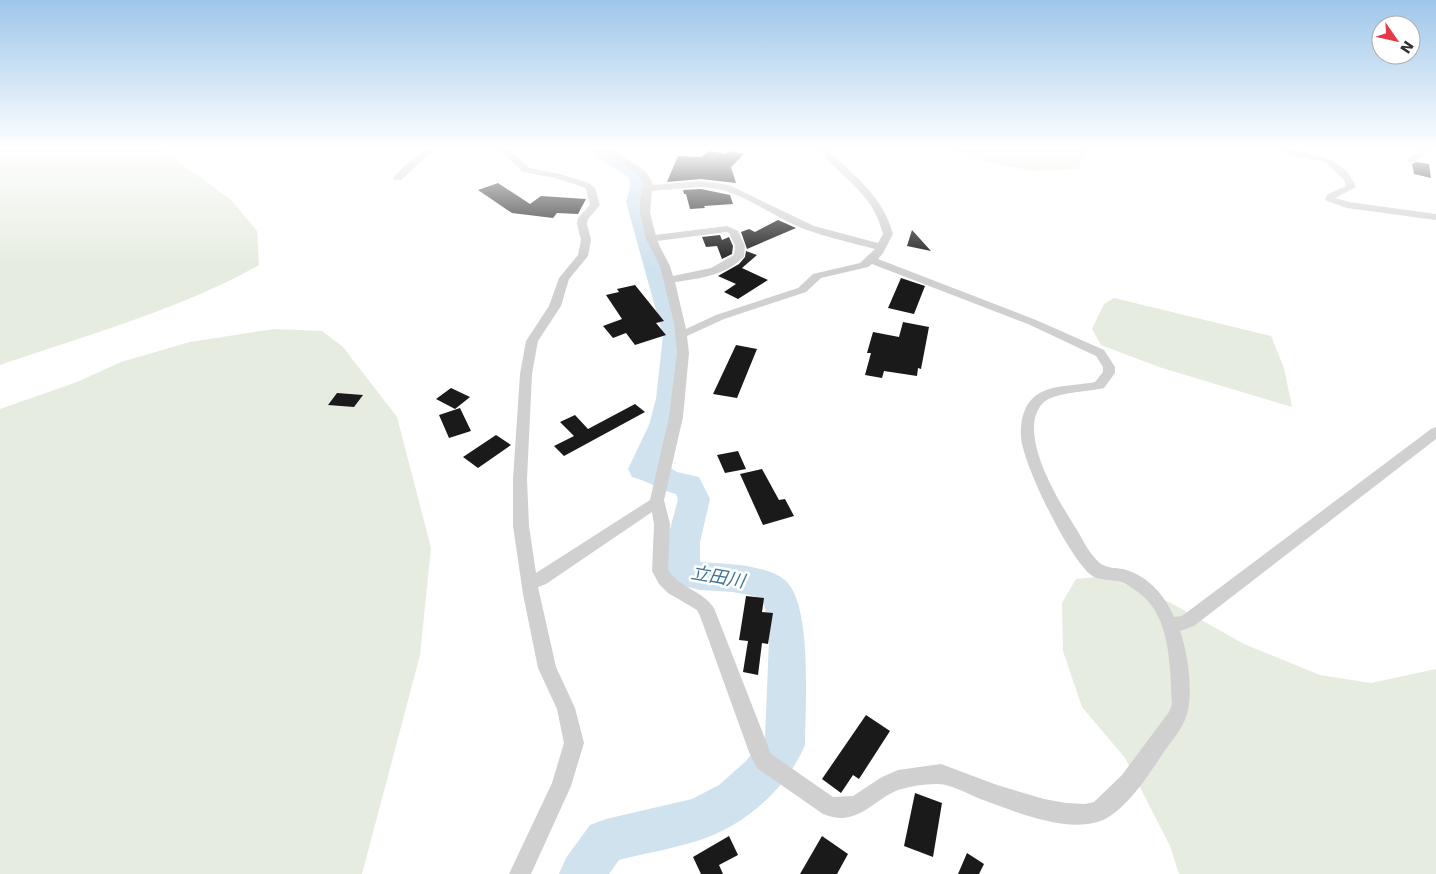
<svg xmlns="http://www.w3.org/2000/svg" width="1436" height="874" viewBox="0 0 1436 874" font-family="'DejaVu Sans','Noto Sans JP',sans-serif">
  <style>
    .green { fill: #e6ecdf }
    .lines { fill: none; stroke-linecap: round; stroke-linejoin: round }
    .river { fill: #cfe2ee; fill-rule: evenodd }
    .building { fill: #1a1a1a }
    .minor { fill: #d0d0d0; fill-rule: evenodd }
    .labels { text-anchor: middle; stroke-width: 5; stroke-linejoin: round; paint-order: stroke }
    .water-label { font-size: 18px; font-style: italic; fill: #3f7597; stroke: #fff }
  </style>
  <rect width="100%" height="100%" fill="#fff"/>
  <!-- green -->
  <path class="green" d="M0 147H159L231 200 257 231 259 265C179 310 86 335 0 365Z
    M943 147H1088L1078 169 1032 171 983 161Z
    M1114 298 1271 336 1284 368 1292 407 1159 367 1101 345 1092 329 1104 304Z
    M274 329 322 331 343 347 397 417 431 548 420 655 362 874H0V409L77 382 121 362 190 342Z
    M1105 576 1171 603 1244 644 1320 675 1371 683 1436 669V874H1179L1170 846 1125 758 1082 707 1063 651 1062 603 1076 579Z"/>
  <g class="lines">
    <!-- river -->
    <path class="river" d="M589 147H607L640 167 650 182 646 202 687 336 684 399 677 425 661 462 677 472 699 477 710 499 700 542V562C724 564 765 564 785 580 813 604 805 709 805 745 786 790 743 827 697 841 672 849 645 853 619 860L609 874H559L566 858 590 825 606 819 692 799 719 785 745 762 765 738 769 640 765 607 762 601 754 596 733 592 700 590 671 583C658 558 672 525 678 499L676 494C660 490 648 481 632 477L628 469 649 425 656 399 663 336 626 202 630 187 629 178 601 160Z"/>
  </g>
  <!-- building -->
  <path class="building" d="M709 151 726 154 728 151 744 154 731 167 736 183 701 179 667 182 678 156 701 157Z
    M1416 162 1429 164 1431 178 1414 174 1412 164Z
    M498 183 530 204 541 196 586 199 578 214 557 213 553 218 512 213 478 190Z
    M701 189 730 195 733 204 704 206 705 208 690 209 686 194H684L683 190Z
    M778 220 796 228 747 249 741 232 749 229 755 232Z
    M912 230 931 251 907 246Z
    M720 235 722 240 729 237 733 246 732 254 722 259 717 246 706 247 702 237Z
    M746 251 757 255 742 268 768 280 738 299 724 292 736 284 718 276 739 264 745 257Z
    M901 278 925 286 914 314 888 308Z
    M635 285 664 321 656 323 666 335 635 345 626 333 613 338 603 326 622 319 606 295 619 292 617 289Z
    M903 322 929 327 921 369 918 368 917 376 884 371 882 378 865 375 871 353H867L873 332 899 337Z
    M736 345 757 349 737 398 713 394Z
    M451 388 470 397 455 409 436 399Z
    M337 393 363 395 354 407 328 405Z
    M635 404 645 412 564 456 554 446 574 436 560 422 575 415 588 429Z
    M460 408 471 431 449 438 439 415Z
    M496 435 511 445 478 468 463 457Z
    M738 451 746 469 725 473 717 455Z
    M762 469 779 500 785 499 794 516 763 525 740 474Z
    M746 596 764 598 762 612 773 613 768 644 762 643 758 675 743 672 748 641 739 640Z
    M866 715 890 731 859 779 853 775 841 793 822 779Z
    M915 793 942 803 933 857 904 846Z
    M729 836 738 855 719 865 723 874H701L693 857Z
    M822 836 848 854 837 874H800Z
    M967 853 984 864 979 874H958Z"/>
  <g class="lines">
    <!-- minor -->
    <path class="minor" d="M429 147H437L401 180H395L393 178 403 167Z
      M498 147H507L529 168 560 174 589 183 595 188 600 205 588 219 587 224 591 240 588 256 569 279 561 306 538 341 532 374 527 479 529 526 536 573 650 500 669 417 677 353 674 323 660 266 646 239 640 212V200L644 183C634 168 614 162 604 147H612C623 161 649 166 653 185L701 181 729 185 814 226 878 243 883 234C873 192 841 178 816 147H825C852 174 883 195 893 234L883 253 878 259 1036 320 1104 350 1115 367V373L1104 388C1088 392 1052 392 1042 404 1016 434 1060 503 1077 530 1084 542 1090 555 1101 564 1107 568 1116 568 1123 569 1147 575 1165 595 1174 617L1182 616 1431 429 1436 427V439L1194 626 1180 631C1188 653 1194 695 1186 717 1182 729 1173 739 1166 749 1150 772 1132 803 1107 818 1075 836 1018 813 986 801 971 796 951 783 936 784 924 784 910 786 898 790 871 801 857 828 823 814L757 768 749 752 700 616 697 610 668 593 659 584 652 571 654 524 652 512 546 584 538 587 556 667 575 708 584 743 571 786 531 874H509L552 783 564 743 557 709 538 668 523 594 513 526V479L520 374 526 341 549 306 559 278 578 255 581 240 577 224 578 218 590 205 586 189 583 187 555 178 523 172ZM701 187C741 188 770 217 807 230 829 238 853 243 875 249L860 263 813 274 798 288 716 315 686 329 675 282C698 279 728 275 744 256L745 246 738 231 727 226 655 235 650 212 652 191ZM726 232 729 233 735 246 734 255 711 268 673 276 670 266 657 241ZM872 264 1028 324 1096 356 1103 367V372L1095 382C1076 386 1047 384 1033 398 1023 407 1020 424 1021 437 1023 465 1069 558 1091 575 1099 581 1111 579 1121 582 1129 585 1140 593 1146 599 1171 624 1170 671 1172 704L1169 712 1122 775 1094 802 1085 804 1066 803 1044 799 997 785 941 764 898 770 882 777 853 796 833 797 771 754 714 608C703 591 680 588 668 570L670 524 664 500 683 417 689 353 687 336 724 319 806 292 821 278 868 267Z
      M1279 147H1288L1293 150C1320 156 1344 158 1356 187L1335 198 1349 202 1436 214V220L1347 208 1327 201 1325 199 1328 194 1346 186 1344 180 1325 162 1287 154Z
      M1420 147H1428L1427 154 1413 162H1407V158L1420 151Z"/>
  </g>
  <!-- sky -->
  <linearGradient id="sky" x2="0" y2="1"><stop stop-color="#9ec6ea"/><stop offset="0.55" stop-color="#fff"/><stop offset="1" stop-color="#fff" stop-opacity="0"/></linearGradient>
  <rect width="1436" height="269" fill="url(#sky)"/>
  <g class="labels">
    <!-- water labels -->
    <g class="water-label">
      <text transform="translate(718 577) rotate(10)" y="6">立田川</text>
    </g>
  </g>
  <!-- north arrow -->
  <g transform="translate(1396 40) rotate(124)"><circle r="24" fill="#ffffff" stroke="#adadad"/>
  <path d="M0-4L9 19L0 12L-9 19Z" fill="#e63946"/>
  <text y="-8" font-size="14" font-weight="bold" text-anchor="middle" fill="#333333">N</text>
  </g>
</svg>
